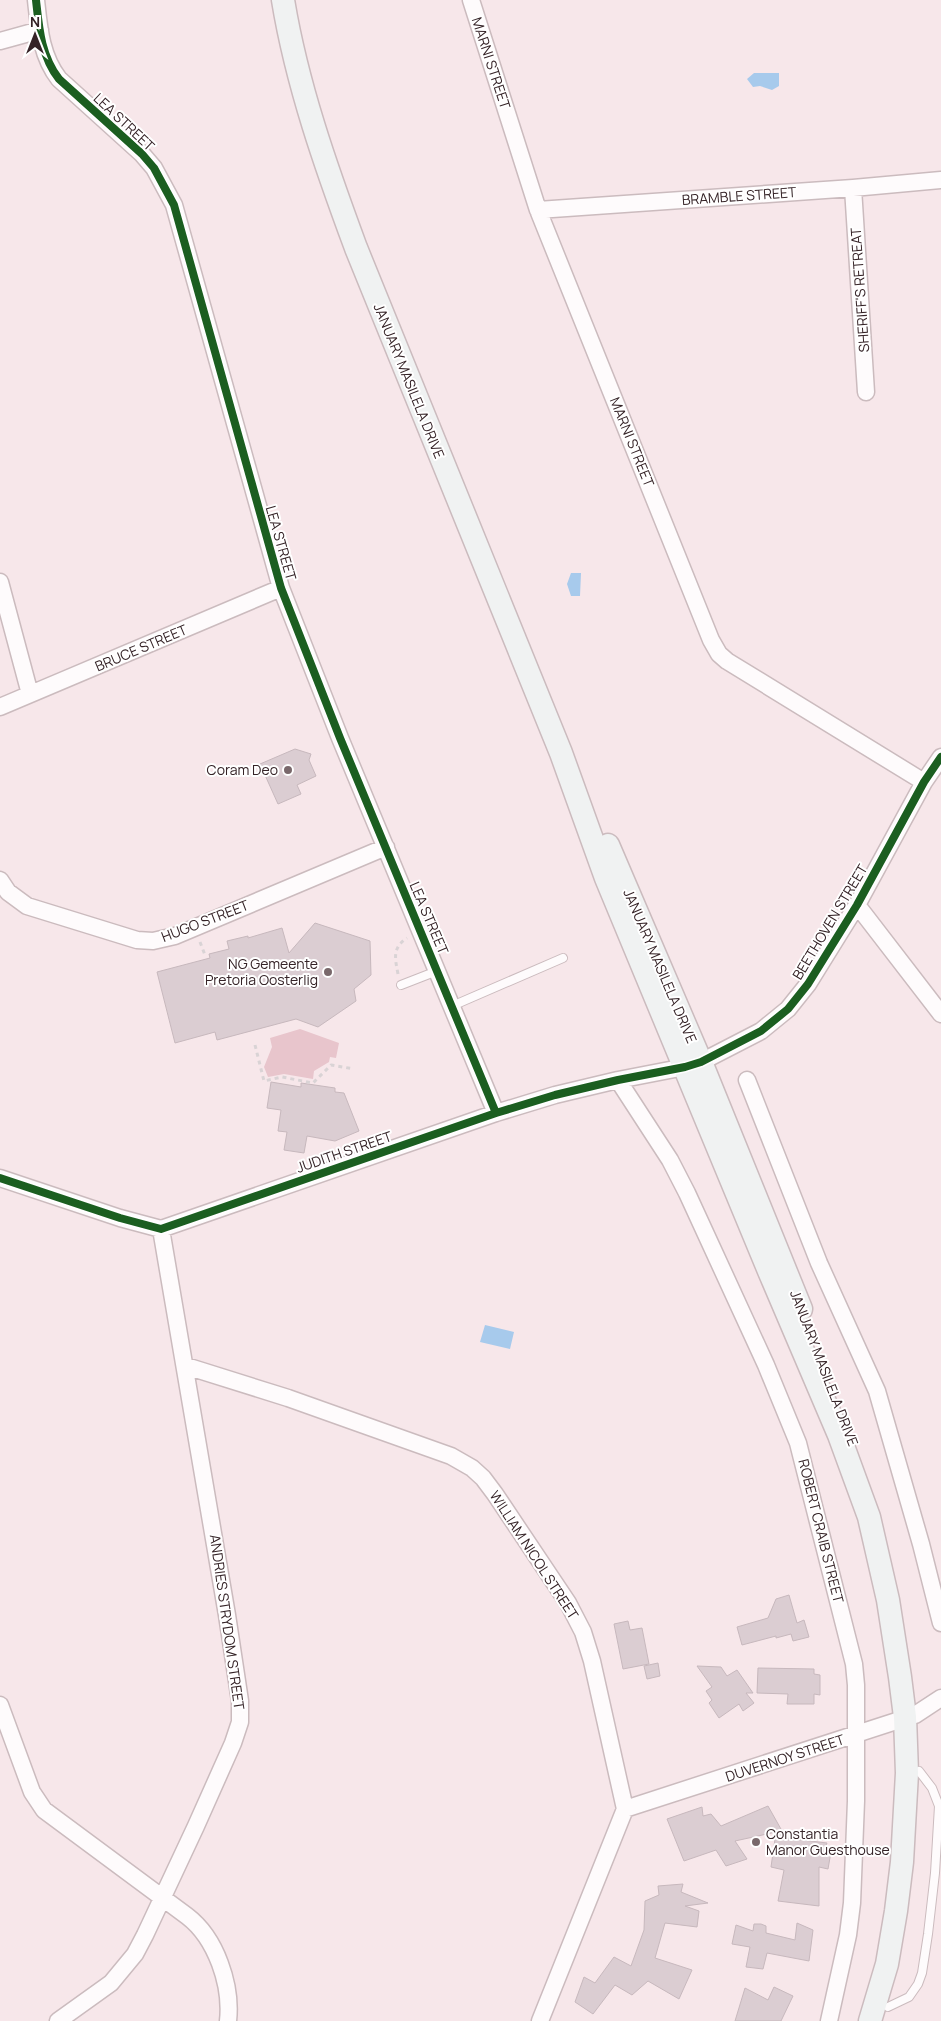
<svg xmlns="http://www.w3.org/2000/svg" width="941" height="2021" viewBox="0 0 941 2021" font-family="Manrope,sans-serif">
  <style>
    .green { fill: #e8c5cc }
    .water { fill: #a7caec }
    .building { fill: #dbcdd2; stroke: #c7b8bd }
    .lines { fill: none; stroke-linecap: round; stroke-linejoin: round }
    .lane-casing { stroke: #cbbbbe; stroke-width: 10 }
    .street-casing { stroke: #cbbbbe; stroke-width: 19 }
    .secondary-casing { stroke: #cbbbbe; stroke-width: 25 }
    .path { stroke: #d9d3d5; stroke-width: 3; stroke-dasharray: 4 4; stroke-linecap: butt }
    .lane { stroke: #fefbfc; stroke-width: 8 }
    .street { stroke: #fefbfc; stroke-width: 16 }
    .secondary { stroke: #f0f2f2; stroke-width: 22 }
    .cycleway-casing { stroke: #fff; stroke-width: 11 }
    .cycleway { stroke: #1b5e20; stroke-width: 8 }
    .poi-dot { fill: #79686b; stroke: #fff; stroke-width: 2 }
    .labels { text-anchor: middle; stroke-width: 4; stroke-linejoin: round; paint-order: stroke }
    .street-label { font-size: 14px; fill: #352327; stroke: #fff }
    .poi-label { font-size: 14px; fill: #352327; stroke: #fff; text-anchor: end }
  </style>
  <rect width="100%" height="100%" fill="#f7e7ea"/>
  <!-- green -->
  <path class="green" d="M300 1029 339 1043 336 1058 330 1057 329 1062 314 1071 313 1079 284 1074 268 1077 264 1067 272 1047 270 1038Z"/>
  <!-- water -->
  <path class="water" d="M754 73H779V86L772 90 760 86 753 87 747 79Z
    M571 573H581L580 596H571L567 584Z
    M485 1325 514 1332 510 1349 480 1342Z"/>
  <!-- building -->
  <path class="building" d="M295 749 311 754 309 760 316 776 297 785 301 794 278 804 260 764Z
    M315 923 370 941 371 975 354 989 356 1001 318 1027 296 1019 217 1040 215 1032 175 1043 157 972 210 958 209 954 229 949 227 941 248 936V938L282 928 289 953Z
    M271 1082 301 1087V1083L335 1088V1092L344 1093 359 1131 335 1141 307 1136 304 1153 284 1150 287 1132 278 1131 281 1110 267 1108Z
    M789 1595 797 1623 804 1620 809 1637 793 1641 791 1634 776 1638V1636L742 1645 737 1627 768 1618 776 1599Z
    M628 1621 630 1630 642 1628 649 1664 623 1669 614 1624Z
    M658 1663 660 1676 647 1679 644 1666Z
    M697 1666 721 1667 727 1676 737 1670 753 1693H746L754 1703 743 1711 739 1704 719 1718 709 1703 712 1700 706 1691 712 1687Z
    M758 1668 814 1669V1674L820 1675V1695L814 1694V1704H787L788 1694 757 1693Z
    M768 1806 786 1838 827 1843 823 1852H831L828 1869 819 1867V1906L778 1901 784 1870 771 1867 776 1832 735 1841 747 1859 726 1866 716 1850 684 1861 667 1819 702 1807 703 1816 711 1814 721 1826Z
    M683 1884 681 1892 708 1903 685 1906 699 1911 697 1927 665 1923 655 1958 692 1970 679 1999 648 1981 632 1995 615 1985 593 2014 575 2002 584 1977 595 1983 614 1957 631 1966 644 1930 645 1901 659 1895 658 1886Z
    M797 1923 813 1930 809 1961 767 1953 763 1969 746 1967 750 1947 732 1944 736 1925 753 1931 754 1924H761L766 1926V1933L795 1940Z
    M774 1987 793 1996 781 2021H735L745 1988 768 2000Z"/>
  <g class="lines">
    <defs>
      <path id="lane" d="M401 985 437 971
        M452 1006 563 958
        M888 2007 909 1997 918 1984 922 1973 928 1934 935 1873 939 1806 932 1788 919 1771"/>
      <path id="street" d="M36 0C39 28 41 56 59 79L142 154 154 168 174 205 281 588 340 738 496 1113
        M471 0 538 210 711 640 719 654 727 661 924 782
        M0 41 40 30
        M853 188 866 392
        M538 210 853 188 941 180
        M0 582 30 694
        M0 707 281 588
        M0 880 8 892 27 906 137 940 153 941 175 936 386 847
        M857 905 941 1014
        M618 1080 670 1160 687 1193 766 1365 798 1443 854 1664 856 1685V1801L852 1903 848 1935 829 2021
        M747 1080 819 1263 877 1391 921 1544 941 1623
        M0 1178 120 1218 161 1229 496 1113 555 1095 618 1080 685 1067 701 1062 761 1031 788 1009 808 984 857 905 924 782 941 757
        M186 1366 288 1398 451 1456 472 1468 483 1478 495 1494 568 1603 583 1632 592 1661 625 1809 540 2021
        M0 1705 32 1792 44 1810 187 1916C216 1938 232 1985 228 2021
        M625 1809 915 1715 941 1698
        M58 2021 111 1983 135 1954 145 1935 196 1826 233 1743 240 1722V1701L227 1615 161 1229"/>
      <path id="secondary" d="M283 0C297 85 326 167 356 248L561 753 606 878 769 1271 839 1435 869 1517 888 1600 900 1677 905 1717 907 1773 902 1862 896 1911 887 1964 870 2021
        M608 845 701 1062 801 1309"/>
    </defs>
    <!-- lane casing -->
    <use href="#lane" class="lane-casing"/>
    <!-- street casing -->
    <use href="#street" class="street-casing"/>
    <!-- secondary casing -->
    <use href="#secondary" class="secondary-casing"/>
    <!-- path -->
    <path class="path" d="M200 942 205 955
      M398 974C395 958 392 948 407 938
      M255 1045 264 1081 282 1077 313 1083 331 1065 354 1069"/>
    <!-- lane -->
    <use href="#lane" class="lane"/>
    <!-- street -->
    <use href="#street" class="street"/>
    <!-- secondary -->
    <use href="#secondary" class="secondary"/>
    <defs>
      <path id="cycleway" d="M36 0C39 28 41 56 59 79L142 154 154 168 174 205 281 588 340 738 496 1113
        M0 1178 120 1218 161 1229 496 1113 555 1095 618 1080 685 1067 701 1062 761 1031 788 1009 808 984 857 905 924 782 941 757"/>
    </defs>
    <!-- cycleway casing -->
    <use href="#cycleway" class="cycleway-casing"/>
    <!-- cycleway -->
    <use href="#cycleway" class="cycleway"/>
  </g>
  <!-- markers -->
  <g class="poi-dot">
    <circle cx="288" cy="770" r="5"/>
    <circle cx="328" cy="972" r="5"/>
    <circle cx="756" cy="1842" r="5"/>
  </g>
  <g class="labels">
    <!-- street labels -->
    <g class="street-label">
      <text transform="translate(491 63) rotate(72)" y="5">MARNI STREET</text>
      <text transform="translate(124 122) rotate(43)" y="5">LEA STREET</text>
      <text transform="translate(739 196) rotate(-4)" y="5">BRAMBLE STREET</text>
      <text transform="translate(860 290) rotate(-94)" y="5">SHERIFF'S RETREAT</text>
      <text transform="translate(409 381) rotate(68)" y="5">JANUARY MASILELA DRIVE</text>
      <text transform="translate(632 442) rotate(68)" y="5">MARNI STREET</text>
      <text transform="translate(281 543) rotate(74)" y="5">LEA STREET</text>
      <text transform="translate(141 648) rotate(-23)" y="5">BRUCE STREET</text>
      <text transform="translate(429 918) rotate(67)" y="5">LEA STREET</text>
      <text transform="translate(205 921) rotate(-21)" y="5">HUGO STREET</text>
      <text transform="translate(830 922) rotate(-59)" y="5">BEETHOVEN STREET</text>
      <text transform="translate(660 966) rotate(67)" y="5">JANUARY MASILELA DRIVE</text>
      <text transform="translate(344 1152) rotate(-19)" y="5">JUDITH STREET</text>
      <text transform="translate(824 1368) rotate(69)" y="5">JANUARY MASILELA DRIVE</text>
      <text transform="translate(821 1531) rotate(76)" y="5">ROBERT CRAIB STREET</text>
      <text transform="translate(534 1555) rotate(57)" y="5">WILLIAM NICOL STREET</text>
      <text transform="translate(227 1622) rotate(82)" y="5">ANDRIES STRYDOM STREET</text>
      <text transform="translate(785 1758) rotate(-18)" y="5">DUVERNOY STREET</text>
    </g>
    <!-- poi labels -->
    <g class="poi-label">
      <text x="278" y="775">Coram Deo</text>
      <text x="318" y="969">NG Gemeente<tspan x="318" dy="16">Pretoria Oosterlig</tspan></text>
      <text x="766" y="1839" text-anchor="start">Constantia<tspan x="766" dy="16">Manor Guesthouse</tspan></text>
    </g>
  </g>
  <!-- north arrow -->
  <g transform="translate(35 35)" stroke="#ffffff" stroke-width="4" paint-order="stroke">
  <path d="M0-4L9 19L0 12L-9 19Z" fill="#352327"/>
  <text y="-8" font-size="14" font-weight="bold" text-anchor="middle" fill="#352327">N</text>
  </g>
</svg>
